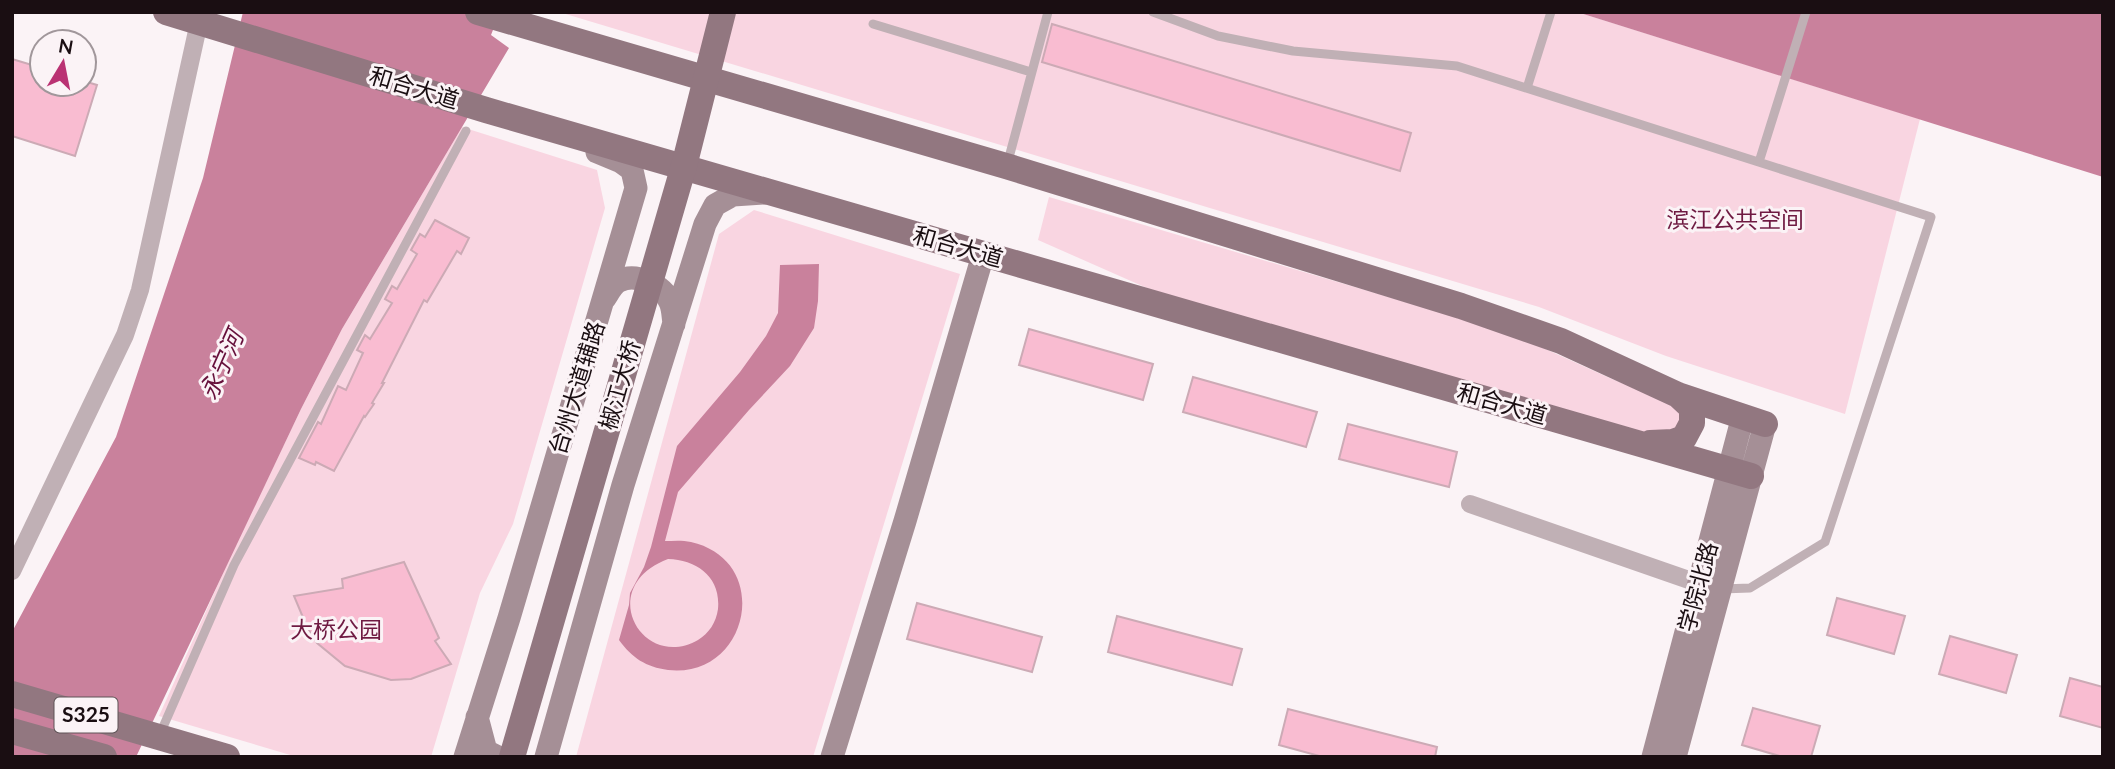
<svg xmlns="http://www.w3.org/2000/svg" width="2115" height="769" viewBox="0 0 2115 769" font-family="Lato,'Noto Sans SC',sans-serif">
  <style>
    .green { fill: #f9d5e1 }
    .water { fill: #c9819c; fill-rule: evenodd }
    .building { fill: #f9bcd1; stroke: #ccaab5; stroke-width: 2 }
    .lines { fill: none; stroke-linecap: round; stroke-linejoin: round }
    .lane { stroke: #c0b0b5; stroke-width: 9 }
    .street { stroke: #c0b0b5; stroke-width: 18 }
    .secondary { stroke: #a58f96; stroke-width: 23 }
    .primary { stroke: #927780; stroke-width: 26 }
    .primary-bridge { stroke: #927780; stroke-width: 26 }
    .labels { text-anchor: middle; stroke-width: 6; stroke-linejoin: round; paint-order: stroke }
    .shield { fill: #fbf3f6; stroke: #5e5356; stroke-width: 2 }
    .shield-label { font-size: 21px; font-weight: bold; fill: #1a0e12 }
    .street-label { font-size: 23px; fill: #1a0e12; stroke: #fbf3f6 }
    .park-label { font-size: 23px; fill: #6f1a42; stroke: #fbf3f6 }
    .water-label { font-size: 24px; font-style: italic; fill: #66103b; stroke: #fbf3f6 }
  </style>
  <rect width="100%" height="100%" fill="#fbf3f6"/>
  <!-- green -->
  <path class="green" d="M559 12H1577L1920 119 1845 414 1666 356 1539 307Z
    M462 127 597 170 605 208 513 524 480 593 431 757H297L159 716 232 553 301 409 342 329Z
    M1049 197 1443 313 1521 338 1612 379 1677 405 1683 421 1663 438 1165 296 1038 240Z
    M754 210 960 274 813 757H576L719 234Z"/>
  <!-- water -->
  <path class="water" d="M243 12H500L491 35 509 48 342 329 301 409 136 757H12V632L116 437 203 178Z
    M1577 12H2103V177Z
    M819 264 818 301 814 328 790 366 749 410 678 492 665 541C673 541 682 540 691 542 774 561 749 679 668 670 646 667 632 658 619 640L629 605 630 593 644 567 651 547 677 446 740 372 766 336 778 313 780 265ZM668 559C697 560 721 577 718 609 716 623 709 633 698 640 642 672 594 587 668 559Z"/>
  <!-- building -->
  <path class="building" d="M1052 24 1411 133 1400 171 1042 62Z
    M12 59 42 68V84H84V81L97 85 75 156 12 136Z
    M435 220 469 238 461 254 457 251 427 302 424 300 382 383H384L372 403 374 404 365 417 364 416 334 471 316 462 315 465 299 458 318 422 321 424 338 386 346 390 363 353 357 350 365 335 370 339 392 303 385 299 392 286 397 289 417 254 411 250 420 234 425 237Z
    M1029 329 1153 364 1143 400 1019 365Z
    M1193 377 1317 412 1306 447 1183 412Z
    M1348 424 1457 452 1449 487 1339 459Z
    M404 562 439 638 435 641 451 664 411 679 391 680 345 666 317 643 307 627 294 596 343 588 342 579Z
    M1837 598 1905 616 1894 654 1827 635Z
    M917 603 1042 637 1032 672 907 639Z
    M1117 616 1242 649 1232 685 1108 652Z
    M1950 636 2017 655 2006 693 1939 674Z
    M2070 678 2103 687V728L2060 716Z
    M1753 708 1820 726 1811 757H1783L1742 745Z
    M1288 709 1437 747 1435 757H1323L1279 745Z"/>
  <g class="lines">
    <!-- lane -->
    <path class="lane" d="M1153 12 1218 36 1293 51 1457 66 1931 217 1825 542 1750 588 1722 589
      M873 24 1031 72
      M1527 88 1551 12
      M1759 162 1806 12
      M1007 165 1048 12
      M160 734 234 565 466 131"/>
    <!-- street -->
    <path class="street" d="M1470 504 1709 587
      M12 571 125 335 140 290 199 22"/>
    <!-- secondary -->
    <path class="secondary" d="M605 298C609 292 613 284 619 281 636 272 663 285 670 302 673 308 673 317 674 324
      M477 717 486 751 498 757
      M465 757 509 618 636 188 632 170 621 162 597 152
      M546 757 623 485 705 224 715 205 733 195 765 193
      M832 757 905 521 983 255
      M1653 757 1743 416
      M1675 757 1765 424"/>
    <!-- primary -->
    <path class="primary" d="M166 12 486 110 1751 476
      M478 12 1006 166 1461 306 1561 341 1678 395 1765 424
      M1650 443 1673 442 1684 438 1692 423V408L1678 395
      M12 694 227 757
      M12 731 104 757"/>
    <!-- primary-bridge -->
    <path class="primary-bridge" d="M512 757 685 162 723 12"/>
  </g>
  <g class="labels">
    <!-- shield labels -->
    <rect class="shield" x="54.5" y="697.5" width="63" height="35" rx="5"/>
    <g class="shield-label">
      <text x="86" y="722">S325</text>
    </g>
    <!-- street labels -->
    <g class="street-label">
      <text transform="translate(414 88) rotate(17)" y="8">和合大道</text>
      <text transform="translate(958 247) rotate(16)" y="8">和合大道</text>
      <text transform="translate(620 385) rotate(-74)" y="8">椒江大桥</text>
      <text transform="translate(577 388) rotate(-73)" y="8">台州大道辅路</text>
      <text transform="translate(1502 404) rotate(16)" y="8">和合大道</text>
      <text transform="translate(1698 587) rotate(-75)" y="8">学院北路</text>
    </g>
    <!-- park labels -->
    <g class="park-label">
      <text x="1735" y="228">滨江公共空间</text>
      <text x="336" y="638">大桥公园</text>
    </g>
    <!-- water labels -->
    <g class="water-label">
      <text transform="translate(222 365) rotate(-66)" y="8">永宁河</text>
    </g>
  </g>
  <!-- border -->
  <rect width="2115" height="769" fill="none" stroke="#1a0e12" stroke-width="28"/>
  <!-- north arrow -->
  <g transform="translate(63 63) rotate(10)"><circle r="33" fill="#fbf3f6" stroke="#a1979b" stroke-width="2"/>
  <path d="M0-5L12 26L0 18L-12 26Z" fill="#ba3273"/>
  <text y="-10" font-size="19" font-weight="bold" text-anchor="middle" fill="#1a0e12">N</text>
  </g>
</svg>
